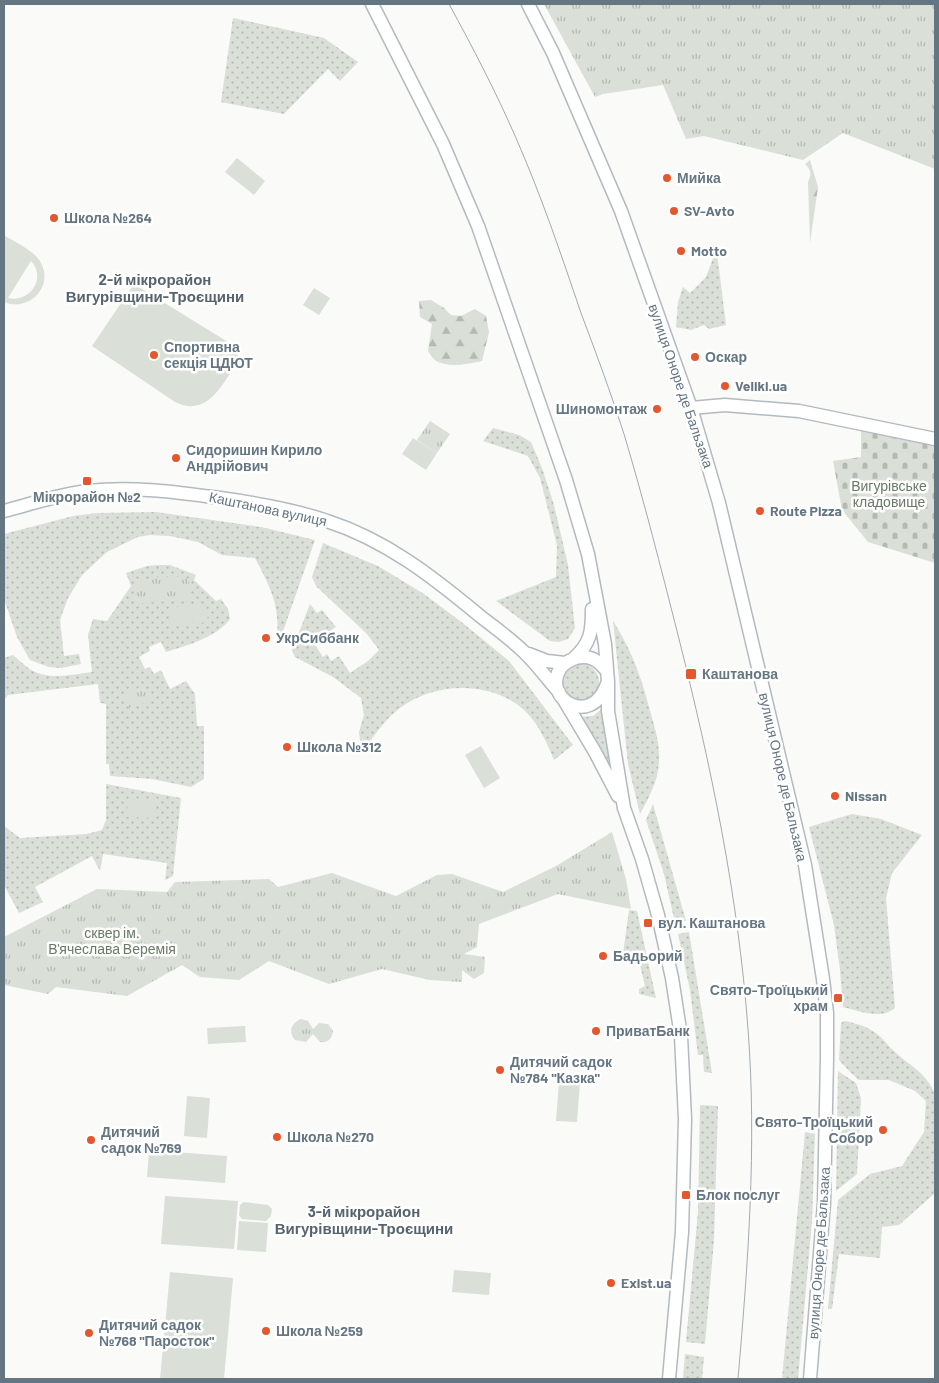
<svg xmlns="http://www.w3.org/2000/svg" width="939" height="1383" viewBox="0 0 939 1383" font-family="Barlow,sans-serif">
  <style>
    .grass { fill: url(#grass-dots) }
    .forest { fill: url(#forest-firs) }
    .cemetery { fill: url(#cemetery-stones) }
    .park { fill: url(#park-tufts) }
    .pitch { fill: #dadfd7; fill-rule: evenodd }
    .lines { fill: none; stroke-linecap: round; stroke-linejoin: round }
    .secondary-casing { stroke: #b3babf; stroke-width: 15 }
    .secondary { stroke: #fff; stroke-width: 12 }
    .tram { stroke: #a2aab0; stroke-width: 1 }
    .poi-dot { fill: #e4572e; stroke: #fff; stroke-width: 2 }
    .labels { text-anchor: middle; stroke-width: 5; stroke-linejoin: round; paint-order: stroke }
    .poi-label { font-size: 14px; font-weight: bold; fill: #657683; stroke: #fff; text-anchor: start }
    .street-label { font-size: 14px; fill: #657683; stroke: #fff }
    .park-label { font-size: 14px; fill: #687a64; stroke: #fff }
    .neighbourhood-label { font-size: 15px; font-weight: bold; fill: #57646e; stroke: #fff }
  </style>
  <defs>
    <pattern id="grass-dots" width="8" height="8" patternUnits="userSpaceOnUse" patternTransform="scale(1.25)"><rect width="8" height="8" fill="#dadfd7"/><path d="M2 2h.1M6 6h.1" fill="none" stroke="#b4b9b4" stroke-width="1.8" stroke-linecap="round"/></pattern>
    <pattern id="forest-firs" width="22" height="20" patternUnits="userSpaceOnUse" patternTransform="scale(1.25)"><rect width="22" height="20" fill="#dadfd7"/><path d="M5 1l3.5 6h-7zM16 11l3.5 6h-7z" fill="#b4b9b4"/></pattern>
    <pattern id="cemetery-stones" width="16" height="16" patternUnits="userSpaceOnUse" patternTransform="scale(1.25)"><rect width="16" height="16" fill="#dadfd7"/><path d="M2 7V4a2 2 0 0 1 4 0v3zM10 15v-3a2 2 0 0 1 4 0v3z" fill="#b4b9b4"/></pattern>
    <pattern id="park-tufts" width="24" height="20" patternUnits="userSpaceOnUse" patternTransform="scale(1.25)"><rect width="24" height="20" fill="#dadfd7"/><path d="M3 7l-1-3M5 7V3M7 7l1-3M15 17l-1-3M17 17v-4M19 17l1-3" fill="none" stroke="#b4b9b4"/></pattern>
  </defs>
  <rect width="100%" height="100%" fill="#fafaf8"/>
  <!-- grass -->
  <path class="grass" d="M233 18 324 38 358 62 340 81 328 69 284 114 221 102Z
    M715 253H717L726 325 709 329 704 325 691 330 676 327 678 302 683 287 690 293 706 277Z
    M493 428 519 435 531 442 542 468 554 505 568 565 575 628 568 639 559 642 550 641 496 601 556 577 557 545 540 478 528 456 483 441Z
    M156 512 261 527 315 540 281 637 277 636C280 604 269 585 255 558L222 555 198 542 170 536 150 535 138 537 107 552 82 575 68 598 60 620 64 656 79 654 81 664 61 668 49 667 30 660 17 637 4 599V534L73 516 97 513Z
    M323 543 378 566 424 594 464 624 509 661 573 745 554 760C547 743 540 727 527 713 495 680 435 681 400 708 387 718 376 732 367 746L360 741 359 732 364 715 361 698 333 677 295 657 292 650 310 604 317 613 322 610 336 627 324 635 325 639 315 645 323 657 327 654 331 661 339 656 350 673 368 661 379 650 367 634 316 586 312 577Z
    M158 565H170L196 575 194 580 216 601 221 599 228 609 230 619C217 637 186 646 166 652L161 642 149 647 150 651 139 657 145 669 150 667 154 674 161 670 170 689 186 681 195 694 197 726H204V779L191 787 152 779 110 776 109 764H106V704L100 703 98 684 8 695 4 700V658L13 655C18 659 23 664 28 668 46 681 72 675 92 672L88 635 93 619 107 621 131 586 126 573 147 566Z
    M613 621C633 652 642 680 651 714 655 729 660 744 659 760 659 779 649 798 640 814L628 764Z
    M563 682a18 18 0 1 1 36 0a18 18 0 1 1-36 0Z
    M604 707 613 773 580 717 593 716Z
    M106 784 181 798 173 876 165 880 167 863 103 854 100 871 92 856 35 887 43 902 19 913 4 885V826L20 838 87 834 102 830 106 820Z
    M653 804 686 921 675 923 664 874 646 820Z
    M852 814 881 819 922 835 892 873 886 898 895 1008C881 1020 859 1011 843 1007L840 970 834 925 809 827Z
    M629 910 637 911 656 998 639 994V989L645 986 639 961H622Z
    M689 932 712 1073 704 1072 703 1055H698L690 990 678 934Z
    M845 1021C854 1023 863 1025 871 1030 880 1035 885 1042 892 1049 908 1066 924 1069 935 1094V1193L899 1225 882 1227 880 1258 839 1254 832 1309H828L838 1200 870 1174 902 1166 924 1132 926 1101 915 1091 889 1080H859L850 1072 839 1060 841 1023Z
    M838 1071 856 1083 861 1098 857 1174 836 1191Z
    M700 1105 718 1106 714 1240 705 1344 686 1342 698 1212Z
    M805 1132 815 1134 812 1221 798 1379H782Z
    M685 1354 704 1357 702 1379H683Z"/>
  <!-- forest -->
  <path class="forest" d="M810 160 818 187 810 243 808 182C812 174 811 170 805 164Z
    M431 300 444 308 451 315 461 316 475 309 486 316 489 332 482 361C469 364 449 368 436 361 433 359 430 354 428 351L432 324 420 317 419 301Z"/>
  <!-- cemetery -->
  <path class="cemetery" d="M861 427 885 435 935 446V563L868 542 842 510 833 461 861 457Z"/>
  <!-- park -->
  <path class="park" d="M544 4H935V169L843 133 803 160 704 136 686 139 663 85 603 94 595 97Z
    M430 421 450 434 437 453 417 440Z
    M153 577H181L189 579 190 599 134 604 135 587 143 581Z
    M144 685 151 700 130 709 124 695Z
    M612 832 626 879 631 909 558 894 479 924 477 947 464 954 485 957 484 973 474 979 462 970V982L430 980 382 969 329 984 269 961 239 980 200 977 182 965 127 996 56 987 48 994 4 985V937L97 889 167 892 175 882 269 879 278 887 332 873 396 896 437 875 452 874 503 892 556 866Z
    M301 1019 308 1021 313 1029 319 1023 328 1024 333 1031C332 1039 328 1043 320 1042L313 1034 306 1042 295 1040C288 1032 291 1023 301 1019Z"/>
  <!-- pitch -->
  <path class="pitch" d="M237 158 265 181 254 195 225 172Z
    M4 235C16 243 34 250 41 263 54 288 28 312 4 302ZM31 261C47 278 30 303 8 298Z
    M134 284 236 347 233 352 240 357C225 380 209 419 175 402L92 346Z
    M314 288 330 298 319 315 303 305Z
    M413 438 437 453 426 470 402 454Z
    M206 604 208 622 171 626 169 608Z
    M481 746 500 778 484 788 465 755Z
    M128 798 156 799 155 818 127 817Z
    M245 1026 246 1042 208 1044 207 1028Z
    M559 1082 580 1083 577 1122 556 1121Z
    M187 1096 210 1098 207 1138 184 1136Z
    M149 1150 227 1156 225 1183 147 1177Z
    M165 1196 238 1201 234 1249 161 1244Z
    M244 1202 268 1205 272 1209 271 1216 266 1221 242 1219 239 1215 240 1205Z
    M239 1221 268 1223 266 1252 237 1250Z
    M454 1270 491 1273 489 1295 452 1292Z
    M170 1272 233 1278 224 1379H160Z"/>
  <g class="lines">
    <defs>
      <path id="secondary" d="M372 4 443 144 478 226 566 480 588 554 605 644 608 682V711L624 808 642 859 658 915 672 978 681 1036 685 1119 682 1232 669 1379
        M528 4 553 53 621 211 691 408 719 503 805 865 823 979 827 1013V1058L824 1203 810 1379
        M691 408 725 405 799 411 935 439
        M4 511C31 504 60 494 88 491 132 486 176 492 220 498 256 503 293 509 327 521 386 540 433 577 480 616 495 628 511 639 524 652 537 664 547 679 559 692
        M529 654 547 661 565 663
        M574 658C591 643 592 631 592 609
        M606 670C597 659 589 655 576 658 570 660 564 663 560 669 542 698 591 729 607 684
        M564 700 595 752 618 796"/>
    </defs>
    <!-- secondary casing -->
    <use href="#secondary" class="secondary-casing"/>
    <!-- secondary -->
    <use href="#secondary" class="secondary"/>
    <!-- tram -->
    <path class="tram" d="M449 4C473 48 496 92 516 138 541 195 561 254 581 313 596 353 611 393 624 434 644 501 661 568 678 635 711 766 738 894 748 1029 757 1146 748 1263 738 1379"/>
  </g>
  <!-- markers -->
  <g class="poi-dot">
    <circle cx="667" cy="178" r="5"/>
    <circle cx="674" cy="211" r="5"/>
    <circle cx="54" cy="218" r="5"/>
    <circle cx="681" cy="251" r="5"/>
    <circle cx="154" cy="355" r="5"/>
    <circle cx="695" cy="357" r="5"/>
    <circle cx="725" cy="386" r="5"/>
    <circle cx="657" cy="409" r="5"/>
    <circle cx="176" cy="458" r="5"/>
    <rect x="82" y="476" width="10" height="10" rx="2.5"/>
    <circle cx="760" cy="511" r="5"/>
    <circle cx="266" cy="638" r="5"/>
    <rect x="685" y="668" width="12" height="12" rx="2.5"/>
    <circle cx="287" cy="747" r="5"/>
    <circle cx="835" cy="796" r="5"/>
    <rect x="643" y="918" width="10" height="10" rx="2.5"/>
    <circle cx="603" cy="956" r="5"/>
    <rect x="833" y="993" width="10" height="10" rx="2.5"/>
    <circle cx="596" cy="1031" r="5"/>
    <circle cx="500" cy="1070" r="5"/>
    <circle cx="883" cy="1130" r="5"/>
    <circle cx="277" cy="1137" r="5"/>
    <circle cx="91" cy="1140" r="5"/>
    <rect x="681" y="1190" width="10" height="10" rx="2.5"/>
    <circle cx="611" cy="1283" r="5"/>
    <circle cx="266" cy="1331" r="5"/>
    <circle cx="89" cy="1333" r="5"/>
  </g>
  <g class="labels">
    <!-- poi labels -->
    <g class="poi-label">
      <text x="677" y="183">Мийка</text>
      <text x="684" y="216">SV-Avto</text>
      <text x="64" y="223">Школа №264</text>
      <text x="691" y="256">Motto</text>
      <text x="164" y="352">Спортивна<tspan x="164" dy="16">секція ЦДЮТ</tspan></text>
      <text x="705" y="362">Оскар</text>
      <text x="735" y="391">Veliki.ua</text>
      <text x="647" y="414" text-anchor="end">Шиномонтаж</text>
      <text x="186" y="455">Сидоришин Кирило<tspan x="186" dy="16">Андрійович</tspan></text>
      <text x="87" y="502" text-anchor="middle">Мікрорайон №2</text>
      <text x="770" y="516">Route Pizza</text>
      <text x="276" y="643">УкрСиббанк</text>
      <text x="702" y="679">Каштанова</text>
      <text x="297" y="752">Школа №312</text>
      <text x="845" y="801">Nissan</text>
      <text x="658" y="928">вул. Каштанова</text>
      <text x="613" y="961">Бадьорий</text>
      <text x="828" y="995" text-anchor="end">Свято-Троїцький<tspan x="828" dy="16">храм</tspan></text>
      <text x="606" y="1036">ПриватБанк</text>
      <text x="510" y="1067">Дитячий садок<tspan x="510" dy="16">№784 "Казка"</tspan></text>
      <text x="873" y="1127" text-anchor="end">Свято-Троїцький<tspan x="873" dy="16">Собор</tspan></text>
      <text x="101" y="1137">Дитячий<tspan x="101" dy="16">садок №769</tspan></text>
      <text x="287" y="1142">Школа №270</text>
      <text x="696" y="1200">Блок послуг</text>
      <text x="621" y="1288">Exist.ua</text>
      <text x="99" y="1330">Дитячий садок<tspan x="99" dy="16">№768 "Паросток"</tspan></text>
      <text x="276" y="1336">Школа №259</text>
    </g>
    <!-- street labels -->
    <g class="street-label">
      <text transform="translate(681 386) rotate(71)" y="5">вулиця Оноре де Бальзака</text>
      <text transform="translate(268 509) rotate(12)" y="5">Каштанова вулиця</text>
      <text transform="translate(783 777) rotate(77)" y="5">вулиця Оноре де Бальзака</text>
      <text transform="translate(819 1253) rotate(-86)" y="5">вулиця Оноре де Бальзака</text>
    </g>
    <!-- park labels -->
    <g class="park-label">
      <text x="889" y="491">Вигурівське<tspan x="889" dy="16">кладовище</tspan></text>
      <text x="112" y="938">сквер ім.<tspan x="112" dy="16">В'ячеслава Веремія</tspan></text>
    </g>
    <!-- neighbourhood labels -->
    <g class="neighbourhood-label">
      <text x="155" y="285">2-й мікрорайон<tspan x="155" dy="17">Вигурівщини-Троєщини</tspan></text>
      <text x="364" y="1217">3-й мікрорайон<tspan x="364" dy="17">Вигурівщини-Троєщини</tspan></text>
    </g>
  </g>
  <!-- border -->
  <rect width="939" height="1383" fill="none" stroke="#657683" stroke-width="10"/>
</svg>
